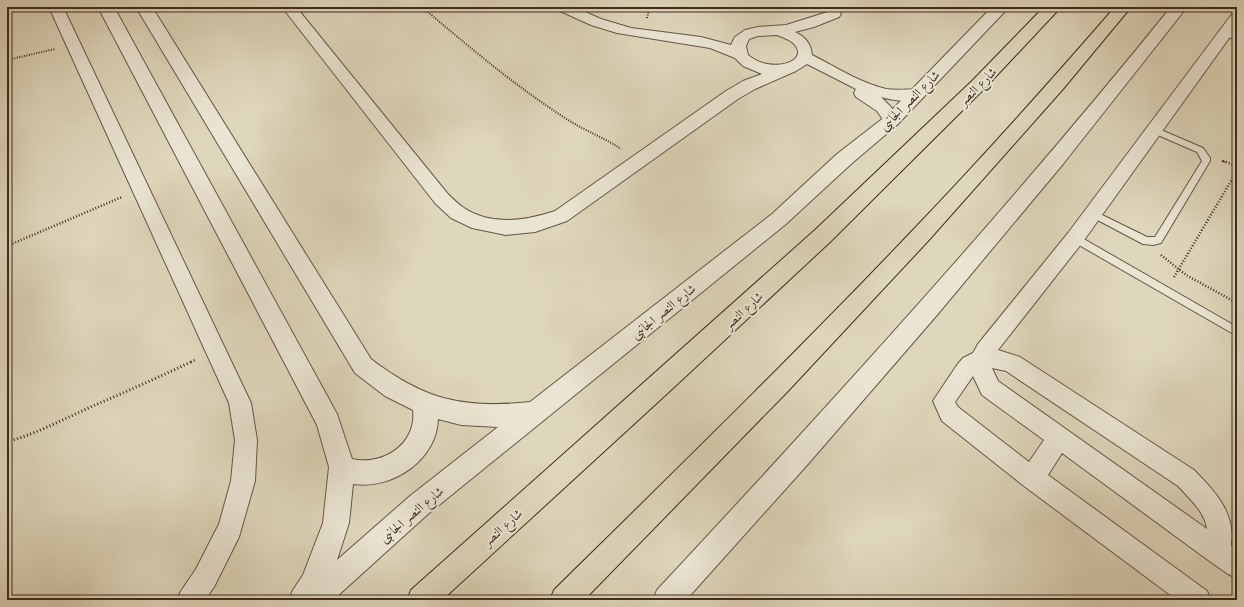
<svg xmlns="http://www.w3.org/2000/svg" width="1244" height="607" viewBox="0 0 1244 607" font-family="Cardo,Amiri,serif">
  <style>
    .lines { fill: none; stroke-linecap: round; stroke-linejoin: round }
    .service-casing { stroke: #665646; stroke-width: 2 }
    .minor-casing { stroke: #665646; stroke-width: 2 }
    .tertiary-casing { stroke: #665646; stroke-width: 2 }
    .primary-casing { stroke: #3e2b1e; stroke-width: 2 }
    .path-far2 { stroke: #3e2b1e; stroke-width: 2; stroke-dasharray: 1 1.5; stroke-linecap: butt }
    .path-far1 { stroke: #3e2b1e; stroke-width: 2.5; stroke-dasharray: 1 2; stroke-linecap: butt }
    .path { stroke: #3e2b1e; stroke-width: 3; stroke-dasharray: 1 2.5; stroke-linecap: butt }
    .service { fill: #eae5d3; fill-rule: evenodd }
    .minor { fill: #eae5d3; fill-rule: evenodd }
    .tertiary { fill: #eae5d3; fill-rule: evenodd }
    .primary { fill: #dfd7bc; fill-rule: evenodd }
    .labels { text-anchor: middle; stroke-width: 4; stroke-linejoin: round; paint-order: stroke }
    .street-label { font-size: 13px; fill: #3e2b1e; stroke: #eae5d3 }
  </style>
  <rect width="100%" height="100%" fill="#dfd7bc"/>
  <filter id="stains"><feTurbulence type="fractalNoise" baseFrequency=".005" numOctaves="4"/><feColorMatrix values="0 0 0 0 .2 0 0 0 0 .09 0 0 0 0 .02 0 0 0 .5 -.17"/></filter>
  <radialGradient id="worn" r=".72"><stop offset=".6" stop-color="#630" stop-opacity="0"/><stop offset="1" stop-color="#630" stop-opacity=".3"/></radialGradient>
  <g class="lines">
    <defs>
      <path id="service" d="M1222 31H1228L1237 35V40L1222 35Z
        M1154 127 1203 148 1210 158V161L1161 243 1153 245 1143 244 1090 216 1088 214 1093 211 1096 212 1147 237H1155L1202 161 1197 152 1151 132 1150 130 1151 128Z
        M1075 234 1237 327V336L1072 241 1070 238 1072 235Z"/>
      <path id="minor" d="M49 7H63L251 403 257 440 255 481 239 537 214 587 205 600H177L181 591 196 569 219 524 231 481 235 440 229 403Z
        M282 7H296L447 193C452 198 458 204 464 208 491 226 525 221 555 211L726 91 743 81 762 74 743 66 735 58 710 48 617 33 591 25 558 10 556 7H574L601 19 631 28 701 37 731 45 735 37 745 30 758 27 786 25 834 10 839 11 841 14 839 17 814 27 795 32C805 37 811 43 812 55 836 67 860 83 886 89 898 91 910 88 921 91L923 95 921 99C907 102 894 101 881 97L891 107 900 120 898 124 892 126 886 124 877 111 856 97 854 93 856 89 807 64 796 71 755 89 738 99 567 221 535 232 506 235 472 228 451 218 435 203ZM777 35C782 37 788 39 792 42 814 61 771 75 748 55L746 46 749 39 758 36Z
        M1237 13V27L1082 243 998 350 1020 357 1194 470C1215 491 1236 514 1231 545L1237 550V578L1228 574 1208 560 1062 453 1048 475 1207 591 1211 600H1177L1024 486 942 421 933 401 957 365 963 358 973 353 978 344 1068 233 1232 14ZM992 368 1006 371 1178 486C1189 498 1205 512 1207 529L998 381ZM973 376 982 395 1044 440 1029 462 958 407 955 402Z"/>
      <path id="tertiary" d="M98 7H114L337 414 352 459C383 466 417 444 413 410L385 396 355 373 136 7H152L371 359C424 400 464 409 530 402L772 214 837 154 886 116 992 7H1009L898 124 851 164 786 224 428 514 333 600H289L293 590 303 575 323 523 329 467 317 425ZM438 419 461 425 498 427 410 496 337 560 349 523 353 484C392 490 437 460 438 419Z
        M1171 7H1187L1063 164 937 315 808 464 686 600H653L657 590C834 400 1008 209 1171 7Z"/>
      <path id="primary" d="M1044 7H1061L984 89 830 242 671 390 442 600H407L411 590 815 230 972 81Z
        M1115 7H1131L1063 89 928 241 788 391 584 600H550L554 590C675 471 796 353 913 230 982 158 1049 83 1115 7Z"/>
    </defs>
    <!-- service casing -->
    <use href="#service" class="service-casing"/>
    <!-- minor casing -->
    <use href="#minor" class="minor-casing"/>
    <!-- tertiary casing -->
    <use href="#tertiary" class="tertiary-casing"/>
    <!-- primary casing -->
    <use href="#primary" class="primary-casing"/>
    <!-- path-far2 -->
    <path class="path-far2" d="M422 7C468 46 514 85 565 118 583 130 603 137 621 149
      M647 18 650 7
      M7 60 55 49
      M1222 161 1226 162"/>
    <!-- path-far1 -->
    <path class="path-far1" d="M1223 161 1237 166
      M7 246 122 197
      M1161 255 1186 275 1237 303
      M1174 277 1237 171
      M191 362 195 360"/>
    <!-- path -->
    <path class="path" d="M7 442C38 433 66 418 95 405 128 391 161 376 193 361"/>
    <!-- service -->
    <use href="#service" class="service"/>
    <!-- minor -->
    <use href="#minor" class="minor"/>
    <!-- tertiary -->
    <use href="#tertiary" class="tertiary"/>
    <!-- primary -->
    <use href="#primary" class="primary"/>
  </g>
  <g class="labels">
    <!-- street labels -->
    <g class="street-label">
      <text transform="translate(977 86) rotate(-45)" y="5">شارع النصر</text>
      <text transform="translate(909 100) rotate(-45)" y="5">شارع النصر الجانبى</text>
      <text transform="translate(743 310) rotate(-43)" y="5">شارع النصر</text>
      <text transform="translate(663 311) rotate(-39)" y="5">شارع النصر الجانبى</text>
      <text transform="translate(411 514) rotate(-40)" y="5">شارع النصر الجانبى</text>
      <text transform="translate(502 527) rotate(-42)" y="5">شارع النصر</text>
    </g>
  </g>
  <!-- margin -->
  <rect width="1244" height="607" fill="none" stroke="#dfd7bc" stroke-width="24"/>
  <rect x="8" y="8" width="1228" height="591" fill="none" stroke="#3e2b1e" stroke-width="2"/>
  <rect x="12" y="12" width="1220" height="583" fill="none" stroke="#3e2b1e"/>
  <rect width="100%" height="100%" filter="url(#stains)"/>
  <rect width="100%" height="100%" fill="url(#worn)"/>
</svg>
